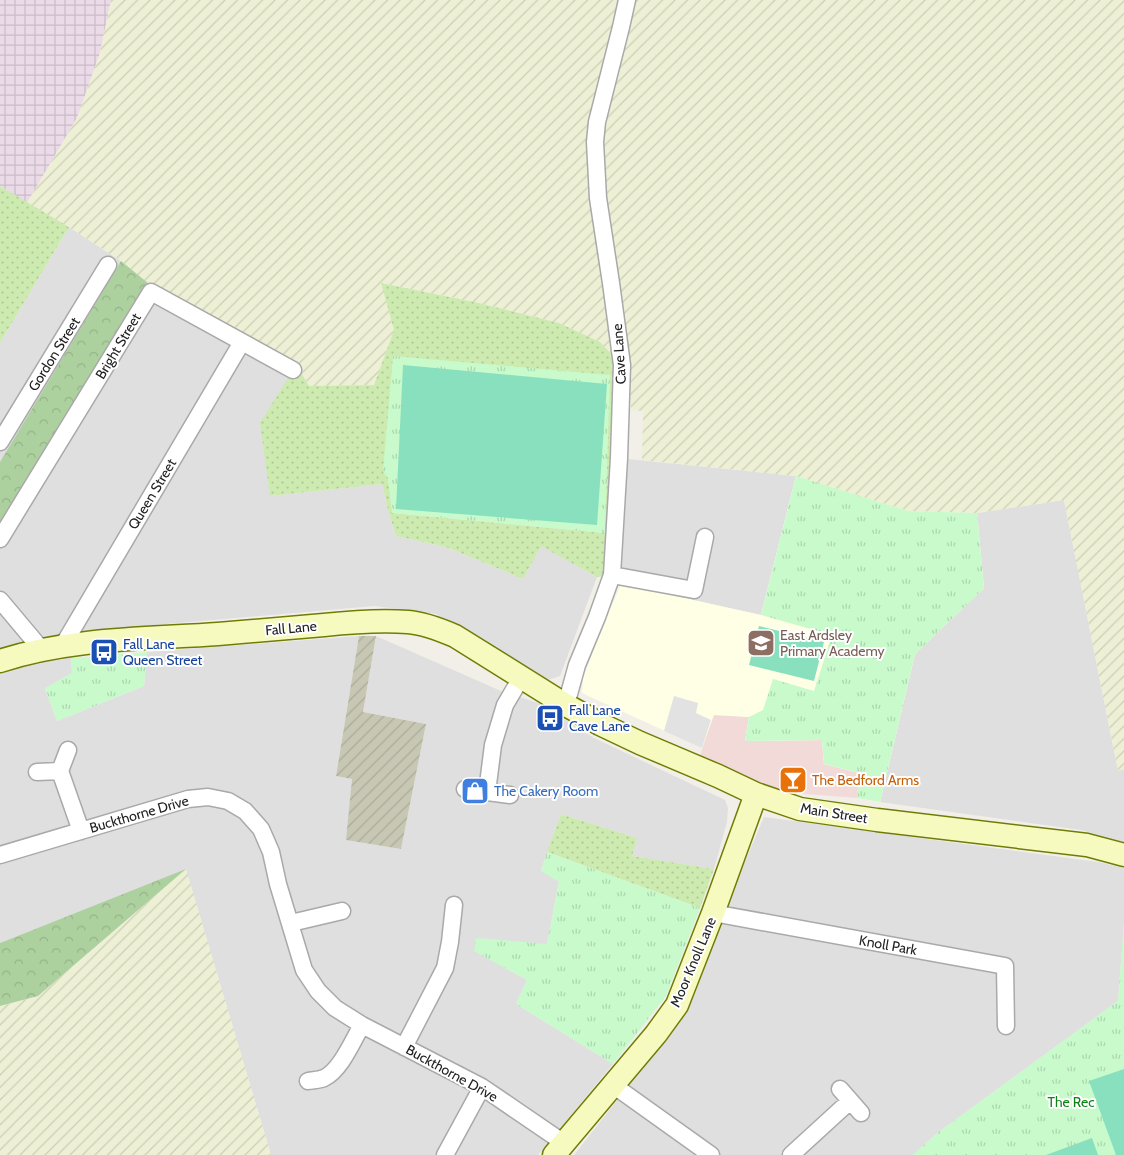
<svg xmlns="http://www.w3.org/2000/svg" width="1124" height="1155" viewBox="0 0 1124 1155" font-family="Cabin,sans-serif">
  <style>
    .residential { fill: #e0dfdf }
    .commercial { fill: #f2dad9 }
    .industrial { fill: url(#industrial-grid) }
    .education { fill: #ffffe5 }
    .construction { fill: url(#construction-furrows) }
    .farmland { fill: url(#farmland-furrows) }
    .grass { fill: url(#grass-dots); fill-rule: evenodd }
    .forest { fill: url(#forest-crowns) }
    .park { fill: url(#park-tufts) }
    .pitch { fill: #88e0be }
    .parking { fill: #e2e2e2 }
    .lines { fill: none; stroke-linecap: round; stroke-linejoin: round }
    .street-casing { stroke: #a9a9a9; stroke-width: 19 }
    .secondary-casing { stroke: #707d05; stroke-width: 25 }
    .street { stroke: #fff; stroke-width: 16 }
    .secondary { stroke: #f7fabf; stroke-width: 22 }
    .labels { text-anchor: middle; stroke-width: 4; stroke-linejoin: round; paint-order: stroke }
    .street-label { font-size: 14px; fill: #222; stroke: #fff }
    .education-label { font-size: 14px; fill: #785e54; stroke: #fff; text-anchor: start }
    .transit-label { font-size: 14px; fill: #164399; stroke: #fff; text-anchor: start }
    .food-label { font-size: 14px; fill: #c56008; stroke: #fff; text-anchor: start }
    .shop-label { font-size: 14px; fill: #366cbe; stroke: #fff; text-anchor: start }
    .park-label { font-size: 14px; fill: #0c8416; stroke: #fff }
  </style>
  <defs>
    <pattern id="industrial-grid" width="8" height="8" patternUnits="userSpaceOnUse" patternTransform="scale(1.25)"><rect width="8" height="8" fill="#ebdbe8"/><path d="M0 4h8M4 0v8" fill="none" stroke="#c9bcc7"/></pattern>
    <pattern id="construction-furrows" width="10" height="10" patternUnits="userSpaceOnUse" patternTransform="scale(1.25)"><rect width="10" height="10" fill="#c7c7b4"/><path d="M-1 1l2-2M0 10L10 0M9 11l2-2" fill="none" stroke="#abab9a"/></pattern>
    <pattern id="farmland-furrows" width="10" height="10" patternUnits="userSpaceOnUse" patternTransform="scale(1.25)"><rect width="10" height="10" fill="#eef0d5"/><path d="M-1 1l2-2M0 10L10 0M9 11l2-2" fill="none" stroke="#ccceb7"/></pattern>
    <pattern id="grass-dots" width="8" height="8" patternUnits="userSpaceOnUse" patternTransform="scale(1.25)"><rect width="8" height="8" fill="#cdebb0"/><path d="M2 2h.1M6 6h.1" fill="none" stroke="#b0c997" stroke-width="1.8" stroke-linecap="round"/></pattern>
    <pattern id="forest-crowns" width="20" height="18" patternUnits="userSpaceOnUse" patternTransform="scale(1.25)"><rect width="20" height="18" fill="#add19e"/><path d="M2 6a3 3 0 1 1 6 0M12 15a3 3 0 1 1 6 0" fill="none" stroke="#95b388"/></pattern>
    <pattern id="park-tufts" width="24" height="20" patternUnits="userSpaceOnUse" patternTransform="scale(1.25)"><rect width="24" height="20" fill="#c8facc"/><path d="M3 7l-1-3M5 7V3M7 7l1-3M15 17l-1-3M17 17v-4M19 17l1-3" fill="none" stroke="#acd6af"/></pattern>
  </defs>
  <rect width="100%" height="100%" fill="#f2efe9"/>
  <!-- residential -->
  <path class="residential" d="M69 227 121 261 148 283 295 362 270 496 382 484 389 514 396 536 446 547 523 579 541 545 597 577 560 676 548 680 436 614 375 606 97 630 55 636 0 653V343Z
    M627 459 796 476 761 615 621 584 617 570Z
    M1064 500 1118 771 1124 769V843L1081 830 880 802 915 654 983 588 977 513Z
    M359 636 336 776 352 779 347 840 401 849 426 724 363 712 376 636 501 691 538 703 594 738 725 800 728 808 727 822 714 869 631 856 637 838 561 814 541 870 559 881 547 944 475 951 527 980 516 1004 613 1064 538 1155H271L186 870 0 943V673L16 666 49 658H71L72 673 45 689 57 721 144 686 147 652Z
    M764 817 1098 862 1124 868V923L1118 1001 936 1134 913 1155H574L685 1014 696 991 729 899Z"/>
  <!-- commercial -->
  <path class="commercial" d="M713 715 749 717 745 741 822 740 824 764 860 773 857 798 778 792 700 756Z"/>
  <!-- industrial -->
  <path class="industrial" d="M0 0H111L100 53 77 118 27 203 0 186Z"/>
  <!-- education -->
  <path class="education" d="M796 476 908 511 977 513 984 588 915 654 880 802 857 798 860 773 824 764 822 740 745 741 749 717 714 715 702 748 582 693 583 678 600 633 621 584 761 615Z"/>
  <!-- construction -->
  <path class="construction" d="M359 636H376L363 712 426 724 401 849 346 840 352 779 336 776Z"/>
  <!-- farmland -->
  <path class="farmland" d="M111 0H1124V769L1118 771 1064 500 977 513 908 511 796 476 642 460 643 411 631 410 630 366 622 365 600 342 559 323 479 303 382 283 394 330 374 385 309 386 294 361 148 283 121 261 69 227 27 203 77 118 100 53Z
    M186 869 271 1155H0V1006L38 996Z"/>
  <!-- grass -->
  <path class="grass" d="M0 186 69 227 0 343Z
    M381 283 479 303 559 323 600 342 622 365 612 575 597 577 541 546 523 579 446 547 396 536 389 514 382 484 270 496 260 423 293 370 295 362 309 386 374 385 394 330ZM388 478 605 533 393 513Z
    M561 814 637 838 632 856 714 869 700 908 547 852Z"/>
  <!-- forest -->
  <path class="forest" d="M121 261 148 283 0 531V462Z
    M186 869 38 996 0 1006V943Z"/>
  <!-- park -->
  <path class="park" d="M393 356 610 375 605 533 392 513 388 478 383 472Z
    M796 476 908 511 977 513 984 588 915 654 880 802 857 798 860 773 824 764 822 740 745 741 749 717 763 710 773 679 814 691 832 635 761 615Z
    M147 652 144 686 57 721 45 688 72 673 71 658Z
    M547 852 700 908 666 996 613 1064 516 1004 527 980 474 951 476 938 547 944 559 882 541 871Z
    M1124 923V1155H913L936 1134 1118 1001Z"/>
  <!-- pitch -->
  <path class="pitch" d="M403 365 607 384 597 525 396 509Z
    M759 626 824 642 814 681 749 665Z
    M1124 1069V1155H1116L1089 1081Z
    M1092 1138 1098 1155H1046Z"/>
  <!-- parking -->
  <path class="parking" d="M674 696 698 703 696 713 711 720 702 748 664 731Z"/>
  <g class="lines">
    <defs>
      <path id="street" d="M0 442 108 265
        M0 539 151 292 293 370
        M612 575 694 590 705 537
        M0 600 42 650
        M62 647 242 342
        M564 704 569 694 577 665 597 617 612 575 619 458 622 365 611 283 598 198 595 142 597 122 621 27 627 0
        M68 750 60 771 81 831
        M37 772 60 771
        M465 789 510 795
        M487 792 493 745 505 705 521 678
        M0 855 188 799 208 797 228 801 245 811 261 829 271 852 278 884 304 970 318 991 335 1008 362 1025 482 1087 564 1143
        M713 913 1005 966 1006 1026
        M291 923 342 911
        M404 1047 445 968 450 942 454 905
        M308 1081C313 1080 320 1080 324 1078 341 1070 353 1040 362 1025
        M613 1085 711 1155
        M840 1089 861 1113
        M445 1155 482 1087
        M791 1155 850 1101"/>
      <path id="secondary" d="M0 661C69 638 146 639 218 634 254 631 289 628 324 625 352 622 380 620 408 622 423 623 441 630 455 636L564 704 600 724 640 743 718 776 756 794 800 809 877 820 1087 845 1124 855
        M554 1155 656 1034 677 1005 713 913 756 794"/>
    </defs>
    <!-- street casing -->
    <use href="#street" class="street-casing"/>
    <!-- secondary casing -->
    <use href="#secondary" class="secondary-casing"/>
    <!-- street -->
    <use href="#street" class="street"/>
    <!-- secondary -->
    <use href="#secondary" class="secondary"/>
  </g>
  <!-- icons -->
  <defs>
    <symbol id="school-square" viewBox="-11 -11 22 22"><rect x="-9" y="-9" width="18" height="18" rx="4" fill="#8d6e63" stroke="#fff"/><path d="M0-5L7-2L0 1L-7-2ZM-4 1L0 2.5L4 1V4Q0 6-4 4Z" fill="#fff"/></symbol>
    <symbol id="bus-square" viewBox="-11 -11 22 22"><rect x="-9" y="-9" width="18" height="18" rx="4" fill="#1a4fb4" stroke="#fff"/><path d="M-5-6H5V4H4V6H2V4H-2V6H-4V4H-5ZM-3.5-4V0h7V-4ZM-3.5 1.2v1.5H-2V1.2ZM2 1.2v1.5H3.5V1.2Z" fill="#fff"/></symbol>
    <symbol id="bar-square" viewBox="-11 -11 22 22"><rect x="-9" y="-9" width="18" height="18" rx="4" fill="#e8710a" stroke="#fff"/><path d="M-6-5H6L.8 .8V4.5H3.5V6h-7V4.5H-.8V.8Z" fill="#fff"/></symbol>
    <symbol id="shop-square" viewBox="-11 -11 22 22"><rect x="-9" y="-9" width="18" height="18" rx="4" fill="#3f7fe0" stroke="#fff"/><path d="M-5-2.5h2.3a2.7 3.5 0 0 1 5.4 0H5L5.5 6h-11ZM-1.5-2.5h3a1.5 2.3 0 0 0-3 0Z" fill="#fff"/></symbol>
  </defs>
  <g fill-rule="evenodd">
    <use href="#school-square" x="745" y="627" width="32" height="32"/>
    <use href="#bus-square" x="88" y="636" width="32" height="32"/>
    <use href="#bus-square" x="534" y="702" width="32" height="32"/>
    <use href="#bar-square" x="777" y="764" width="32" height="32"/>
    <use href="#shop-square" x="459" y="775" width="32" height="32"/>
  </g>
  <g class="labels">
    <!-- street labels -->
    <g class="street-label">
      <text transform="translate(118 346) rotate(-59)" y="5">Bright Street</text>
      <text transform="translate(54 354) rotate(-58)" y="5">Gordon Street</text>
      <text transform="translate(619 354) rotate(-94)" y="5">Cave Lane</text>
      <text transform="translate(152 494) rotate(-59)" y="5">Queen Street</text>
      <text transform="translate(291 628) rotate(-5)" y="5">Fall Lane</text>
      <text transform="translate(834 813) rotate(9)" y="5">Main Street</text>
      <text transform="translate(139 814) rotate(-16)" y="5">Buckthorne Drive</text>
      <text transform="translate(888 945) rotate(10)" y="5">Knoll Park</text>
      <text transform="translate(693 962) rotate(-67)" y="5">Moor Knoll Lane</text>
      <text transform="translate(452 1073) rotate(29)" y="5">Buckthorne Drive</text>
    </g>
    <!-- education labels -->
    <g class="education-label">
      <text x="780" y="640">East Ardsley<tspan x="780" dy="16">Primary Academy</tspan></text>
    </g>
    <!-- transit labels -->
    <g class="transit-label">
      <text x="123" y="649">Fall Lane<tspan x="123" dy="16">Queen Street</tspan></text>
      <text x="569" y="715">Fall Lane<tspan x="569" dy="16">Cave Lane</tspan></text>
    </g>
    <!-- food labels -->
    <g class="food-label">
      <text x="812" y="785">The Bedford Arms</text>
    </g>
    <!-- shop labels -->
    <g class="shop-label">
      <text x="494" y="796">The Cakery Room</text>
    </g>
    <!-- park labels -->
    <g class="park-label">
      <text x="1071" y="1107">The Rec</text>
    </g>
  </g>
</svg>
